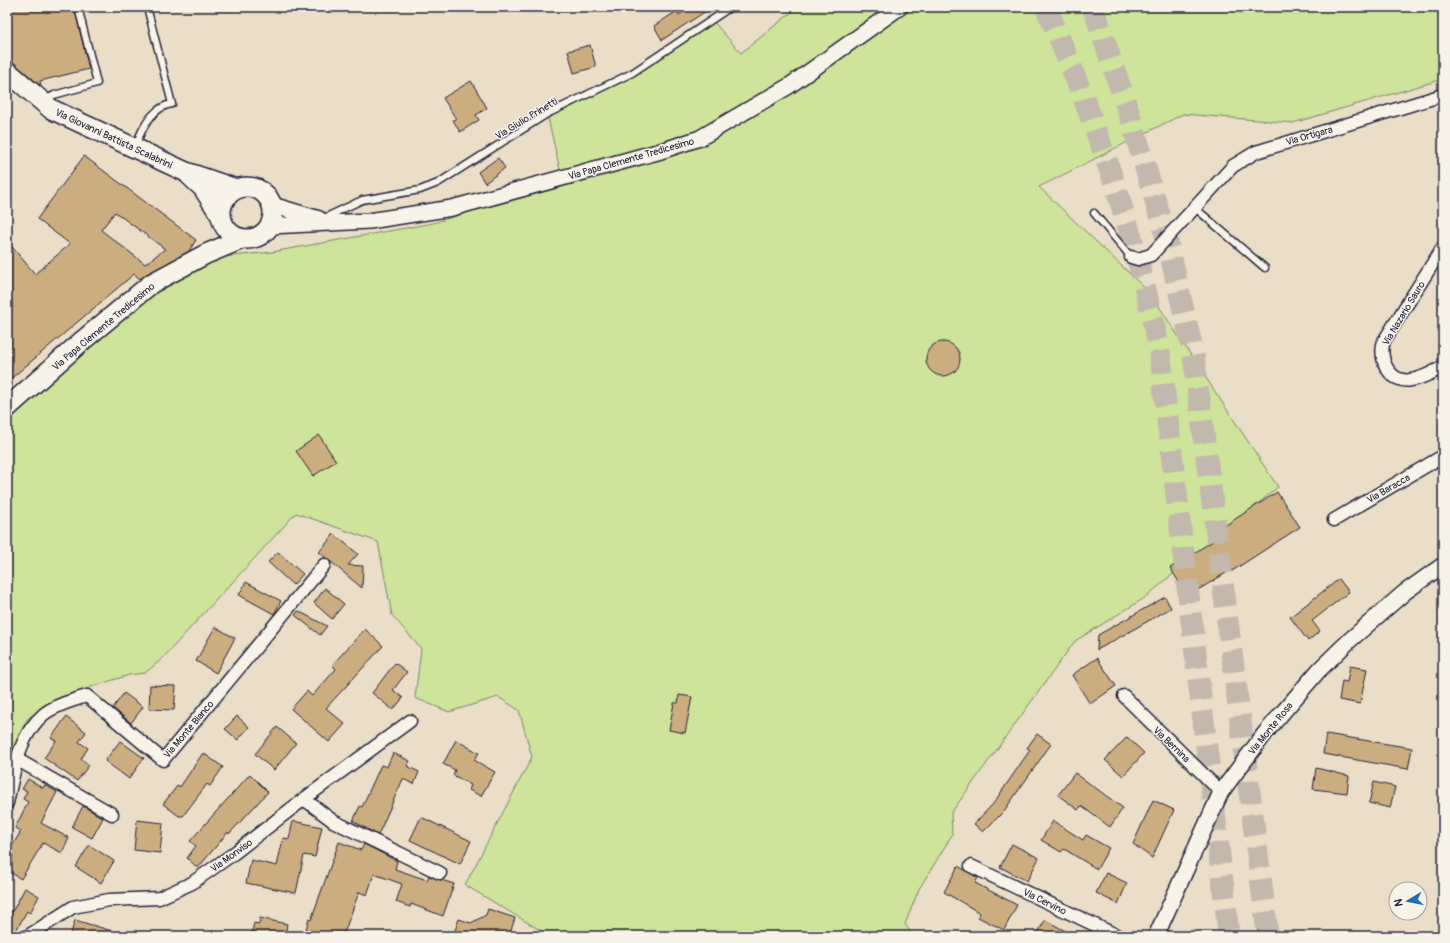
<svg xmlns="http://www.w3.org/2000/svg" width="1450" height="943" viewBox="0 0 1450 943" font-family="Pangolin,sans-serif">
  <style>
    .green { fill: #cde49a; stroke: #78836a }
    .building { fill: #ccad80; stroke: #22223b; fill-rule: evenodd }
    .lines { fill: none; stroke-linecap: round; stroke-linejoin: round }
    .motorway-tunnel { stroke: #c2b8ad; stroke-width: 22; stroke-dasharray: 22 11; stroke-linecap: butt }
    .service-casing { stroke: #22223b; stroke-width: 9 }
    .minor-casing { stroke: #22223b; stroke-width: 15 }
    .tertiary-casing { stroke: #22223b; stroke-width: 18 }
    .primary-casing { stroke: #22223b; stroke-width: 22 }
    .service { stroke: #f7f3e8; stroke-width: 6 }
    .minor { stroke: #f7f3e8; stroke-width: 12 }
    .tertiary { stroke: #f7f3e8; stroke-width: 15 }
    .primary { stroke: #f7f3e8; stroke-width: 19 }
    .labels { text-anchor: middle; stroke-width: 3; stroke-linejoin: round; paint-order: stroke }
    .street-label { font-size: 10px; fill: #22223b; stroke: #f7f3e8 }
  </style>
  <rect width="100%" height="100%" fill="#eadec9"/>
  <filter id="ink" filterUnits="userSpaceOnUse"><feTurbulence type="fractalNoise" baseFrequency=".025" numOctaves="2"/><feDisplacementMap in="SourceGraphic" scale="8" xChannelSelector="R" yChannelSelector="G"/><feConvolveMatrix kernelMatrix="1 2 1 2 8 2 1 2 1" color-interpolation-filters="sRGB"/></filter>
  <g filter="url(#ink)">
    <!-- green -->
    <path class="green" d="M798 7H1440L1443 13V79L1293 123 1183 114 1039 187 1150 293 1278 487 1143 599 1075 641 951 813 952 835 919 889 905 924 913 936H550L465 885 532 757 519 710 498 697 449 712 415 698 421 649 392 615 378 542 296 513 162 659 145 673 129 675 94 686 55 701 27 719 7 764V411L159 286 212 258 272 252 433 223 563 183 547 114 632 73 712 20 741 53Z"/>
    <!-- building -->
    <path class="building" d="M7 7H74L89 69 40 81 41 86 14 63 7 60Z
      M691 7H712L662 40 654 26 677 11 679 15Z
      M590 45 596 67 574 73 568 51Z
      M471 81 487 108 476 115 479 120 460 132 453 120 456 119 443 98Z
      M84 156 196 240 189 251 140 279 134 274 7 382V241L35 274 70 244 37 219ZM115 212 165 249 145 264 101 230Z
      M498 158 505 168 485 183 478 172Z
      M926 359a17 17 0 1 1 34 0a17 17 0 1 1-34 0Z
      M319 435 336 461 313 476 296 451Z
      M1277 492 1300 527 1232 571 1231 570 1188 596 1170 568 1213 541 1209 536Z
      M334 534 358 554 348 565 363 566 362 588 319 552Z
      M278 552 303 574 293 585 268 562Z
      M1339 579 1349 592 1312 621 1320 631 1308 641 1290 617Z
      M246 582 281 601 274 614 239 595Z
      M325 588 344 604 332 619 314 603Z
      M1165 597 1171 608 1097 650 1098 635Z
      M298 611 327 626 320 635 295 615Z
      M215 627 235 638 216 673 196 661Z
      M365 629 383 646 326 708 345 724 329 742 291 709 307 691 312 696 336 669 332 665Z
      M1097 658 1116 686 1090 704 1072 675Z
      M395 663 407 672 393 690 403 698 393 710 372 693Z
      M1350 666 1367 669 1360 704 1339 700 1342 681 1347 682Z
      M150 685 176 686 174 710 149 709Z
      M124 693 143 707 131 723 113 708Z
      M679 695 692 697 685 733 669 730 674 703H678Z
      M237 716 249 727 238 740 225 729Z
      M66 717 86 732 79 742 88 748 81 759 89 765 77 781 44 758 56 741 51 738Z
      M277 727 296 743 274 770 255 754Z
      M1037 734 1051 744 1004 811 983 832 974 824 993 804 1030 750 1027 748Z
      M1326 734 1412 748 1408 769 1323 754Z
      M1127 737 1144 753 1123 776 1105 760Z
      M456 740 479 753 474 760 495 772 481 796 469 790 471 785 453 775 455 770 443 764Z
      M120 741 144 758 129 779 105 761Z
      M203 753 223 767 210 786 207 784 183 816H179L163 804 178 785 180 787Z
      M393 753 410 761 407 766 419 772 414 784 403 779 378 835 353 821 360 806 362 807 381 765 387 767Z
      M1316 768 1349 776 1347 793 1313 789Z
      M1075 773 1123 808 1110 827 1081 806 1078 810 1058 795Z
      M250 774 268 792 229 834 228 832 198 868 187 858 196 846 190 841Z
      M28 779 43 788 45 785 57 792 41 823 69 838 62 853 43 843 21 879 7 870V855L21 831 15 828 28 802 23 799 27 791 22 789Z
      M1374 782 1395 787 1390 808 1369 803Z
      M1153 800 1174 810 1152 858 1133 844Z
      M83 806 103 818 92 838 72 827Z
      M421 817 471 841 460 864 410 840Z
      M137 820 163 823 160 853 134 850Z
      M293 821 322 827 315 857 304 855 296 893 246 883 251 860 277 866 283 838 289 839Z
      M1053 821 1083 840 1086 835 1109 848 1097 869 1064 849 1061 852 1041 840Z
      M339 842 361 850 364 844 397 861 395 869 427 880 429 876 454 884 443 916 411 904 410 907 396 902 402 884 374 874 367 895 359 892 343 936H304L309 919 311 920Z
      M1012 844 1039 858 1027 881 1000 867Z
      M89 845 114 861 101 883 76 867Z
      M958 866 978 878 975 883 1017 905 1004 930 978 917 980 913 944 892Z
      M1106 873 1127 883 1118 904 1096 893Z
      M25 888 39 896 30 913 27 911 13 936H7V909L12 912Z
      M488 909 515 918 509 936H453L459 919 471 923 486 915Z
      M260 918 287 924 285 936H251L254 923 259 924Z
      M75 920 119 933V936H70Z
      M1045 920 1075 936H1036Z"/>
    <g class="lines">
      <!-- motorway-tunnel -->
      <path class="motorway-tunnel" d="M1046 7C1082 90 1114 174 1138 261 1146 289 1152 318 1159 347L1229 936
        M1093 7 1131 119 1167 240 1193 351 1268 936"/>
      <defs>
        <path id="service" d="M45 100 54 95 97 83 78 7
          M136 145C142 128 152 107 172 104L147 7
          M1194 207 1265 268
          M1094 213 1131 257
          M322 219 362 200 420 190 438 183 547 114 632 73 731 7"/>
        <path id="minor" d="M1443 247 1384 341C1378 358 1389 384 1411 380 1422 379 1433 372 1443 367
          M1131 257 1138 259 1151 255 1233 166 1256 152 1443 95
          M1334 520 1443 456
          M1124 696 1221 792
          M18 760 112 814
          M304 799 333 821 440 873
          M7 803C14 772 18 736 44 714 56 705 73 700 87 696L163 760 324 565
          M971 866 1118 936
          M28 936 73 907 109 900 159 898 192 883 233 854 304 799 410 721"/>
        <path id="tertiary" d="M272 205 319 219
          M270 226 369 221 452 208 661 151 700 138 789 86 900 7
          M1156 936 1221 792 1266 732 1319 670 1350 640 1405 592 1443 565"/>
        <path id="primary" d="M7 71 51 109 186 172 236 189
          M189 175 203 188 221 216
          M221 213a26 26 0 1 1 52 0a26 26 0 1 1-52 0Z
          M7 408 82 341 152 283 206 254 242 239"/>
      </defs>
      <!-- service casing -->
      <use href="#service" class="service-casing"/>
      <!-- minor casing -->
      <use href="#minor" class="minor-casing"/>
      <!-- tertiary casing -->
      <use href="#tertiary" class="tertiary-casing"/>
      <!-- primary casing -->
      <use href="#primary" class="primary-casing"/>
      <!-- service -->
      <use href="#service" class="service"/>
      <!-- minor -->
      <use href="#minor" class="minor"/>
      <!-- tertiary -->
      <use href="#tertiary" class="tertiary"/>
      <!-- primary -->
      <use href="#primary" class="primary"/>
    </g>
  </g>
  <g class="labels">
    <!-- street labels -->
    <g class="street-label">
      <text transform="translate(526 118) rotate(-31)" y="4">Via Giulio Prinetti</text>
      <text transform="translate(1309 135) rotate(-16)" y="4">Via Ortigara</text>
      <text transform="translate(114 138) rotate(25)" y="4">Via Giovanni Battista Scalabrini</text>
      <text transform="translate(631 158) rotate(-16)" y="4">Via Papa Clemente Tredicesimo</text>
      <text transform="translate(1403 313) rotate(-59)" y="4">Via Nazario Sauro</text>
      <text transform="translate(103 326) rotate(-40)" y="4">Via Papa Clemente Tredicesimo</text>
      <text transform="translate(1388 488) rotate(-30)" y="4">Via Baracca</text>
      <text transform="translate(1270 728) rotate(-51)" y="4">Via Monte Rosa</text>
      <text transform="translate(188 729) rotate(-50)" y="4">Via Monte Bianco</text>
      <text transform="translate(1172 744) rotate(44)" y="4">Via Bernina</text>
      <text transform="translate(231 855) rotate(-36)" y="4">Via Monviso</text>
      <text transform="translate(1045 901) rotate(26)" y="4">Via Cervino</text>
    </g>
  </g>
  <!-- margin -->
  <rect width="1450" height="943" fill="none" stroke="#f7f3e8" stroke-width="24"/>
  <rect x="12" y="12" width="1426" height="919" fill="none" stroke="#22223b" stroke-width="1.5" filter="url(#ink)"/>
  <!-- north arrow -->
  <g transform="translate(1408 901) rotate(260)"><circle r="19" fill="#f7f3e8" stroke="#a29fa3"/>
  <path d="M0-3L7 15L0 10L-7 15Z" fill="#1f6fb2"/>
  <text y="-6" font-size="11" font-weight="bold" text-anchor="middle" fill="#22223b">N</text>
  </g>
</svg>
